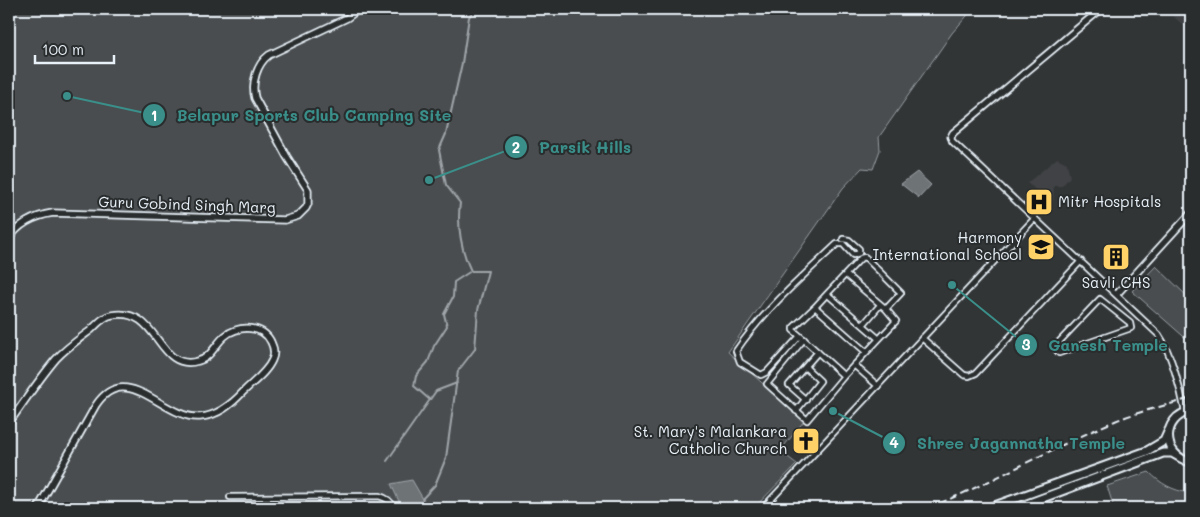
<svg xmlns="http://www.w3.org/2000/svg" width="1200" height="517" viewBox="0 0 1200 517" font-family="Mali,sans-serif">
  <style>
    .built { fill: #3f4244 }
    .green { fill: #494d4f; stroke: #989fa4 }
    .water { fill: #6e7376; stroke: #9fa5aa }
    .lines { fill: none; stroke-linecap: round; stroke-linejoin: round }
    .stream { stroke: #9fa5aa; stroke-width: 2 }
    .minor-casing { stroke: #e8f1f8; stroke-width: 8 }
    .tertiary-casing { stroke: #e8f1f8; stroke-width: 9 }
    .primary-casing { stroke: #e8f1f8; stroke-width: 11 }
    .minor { stroke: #2a2d2e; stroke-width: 4.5 }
    .tertiary { stroke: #2a2d2e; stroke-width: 5.5 }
    .primary { stroke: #2a2d2e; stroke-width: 7 }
    .rail { stroke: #e8f1f8; stroke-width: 2; stroke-dasharray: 8 4; stroke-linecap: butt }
    .labels { text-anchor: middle; stroke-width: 4; stroke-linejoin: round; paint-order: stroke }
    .poi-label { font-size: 15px; fill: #e8f1f8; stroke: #2a2d2e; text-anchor: end }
    .street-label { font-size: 15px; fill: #e8f1f8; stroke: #2a2d2e }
    .leader { fill: none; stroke: #3a8f8a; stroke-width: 2 }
    .callout-dot { fill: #3a8f8a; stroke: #2a2d2e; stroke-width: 2 }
    .mark-label { font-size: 15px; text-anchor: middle; font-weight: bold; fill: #fff }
    .callout-label { font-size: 16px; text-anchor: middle; font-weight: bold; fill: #3a8f8a; stroke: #2a2d2e; stroke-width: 4; stroke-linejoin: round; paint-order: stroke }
  </style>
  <rect width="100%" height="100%" fill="#323536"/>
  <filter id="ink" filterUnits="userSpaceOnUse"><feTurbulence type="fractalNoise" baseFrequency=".02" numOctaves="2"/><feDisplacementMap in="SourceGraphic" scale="10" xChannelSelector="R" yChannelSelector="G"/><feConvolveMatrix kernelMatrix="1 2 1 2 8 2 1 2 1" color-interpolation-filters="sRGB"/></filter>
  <g filter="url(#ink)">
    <!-- built -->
    <path class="built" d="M1165 9H1191V32Z
      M1057 158 1067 163 1070 177 1062 186H1054L1053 203 1027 183Z"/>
    <!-- green -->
    <path class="green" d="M9 9H973L952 33 879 137 880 150 873 169 862 168 843 188 728 352 804 421 780 451 797 464 754 508H9Z
      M1156 266 1191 300V343L1132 291Z
      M1149 472C1161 484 1172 490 1189 493L1191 508H1114L1107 486Z"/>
    <!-- water -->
    <path class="water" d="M917 172 931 185 919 198 901 184Z
      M412 480 423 499 422 508H402L391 484Z"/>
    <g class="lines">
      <!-- stream -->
      <path class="stream" d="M430 400 414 386 416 376 428 362 434 346 447 326 444 314 453 297 454 282 471 271
        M387 461 436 391 457 383
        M422 499 435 485 446 458 458 371 475 349 478 310 488 271H471C461 251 457 225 460 203L446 185 439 150 446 134 462 63 469 17 475 9"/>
      <defs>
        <path id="minor" d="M951 137 952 141 1159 335C1171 352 1181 391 1185 412
          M843 239 849 240 859 249V253L853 255 843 244H837C801 278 764 310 736 351L740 362 761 375 767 372 800 336 844 376
          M846 275 886 309 896 321 879 339
          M827 294 861 258 865 257 901 293 886 309
          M1100 299 1130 323 1131 328 1059 353 1055 348 1057 344Z
          M863 325 880 305
          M800 336 793 330V328L815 307
          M922 338 964 375 969 376 976 373 1081 261
          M804 339 767 384 807 420 844 376 879 339 827 294 815 307 866 352
          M854 365 878 386
          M806 400 789 385 818 352
          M796 411 820 381 805 367
          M230 497 379 496C387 498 391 501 394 508
          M763 508 1035 218"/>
        <path id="tertiary" d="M951 137 953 133 1101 9
          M9 239C19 223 34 216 53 213L285 220 298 216 306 208 308 204V190L287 157 255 98C251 83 257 64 269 55L347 18 359 9
          M1117 294 1191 213
          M9 423C24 402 39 379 56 359 66 348 79 339 91 330 97 324 104 316 112 315 160 306 156 373 198 361 211 358 216 343 225 336 239 325 263 325 271 342 274 348 275 354 272 360 267 372 253 382 244 391 232 404 218 416 200 417 164 420 127 359 96 405L38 508"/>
        <path id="primary" d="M1191 411C1161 417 1161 456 1191 462
          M989 508 1147 451 1164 441 1169 430
          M1016 508 1163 453H1172L1179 457"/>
      </defs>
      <!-- minor casing -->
      <use href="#minor" class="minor-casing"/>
      <!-- tertiary casing -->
      <use href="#tertiary" class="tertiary-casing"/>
      <!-- primary casing -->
      <use href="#primary" class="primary-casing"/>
      <!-- minor -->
      <use href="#minor" class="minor"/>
      <!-- tertiary -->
      <use href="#tertiary" class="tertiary"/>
      <!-- primary -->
      <use href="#primary" class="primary"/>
      <!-- rail -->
      <path class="rail" d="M928 508C992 483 1051 448 1115 421 1139 411 1166 406 1191 398"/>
    </g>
  </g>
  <!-- icons -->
  <defs>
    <symbol id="hospital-square" viewBox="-11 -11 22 22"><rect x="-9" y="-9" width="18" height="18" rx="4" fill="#ffd166" stroke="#2a2d2e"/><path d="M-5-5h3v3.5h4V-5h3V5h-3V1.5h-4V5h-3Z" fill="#111"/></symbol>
    <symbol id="school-square" viewBox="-11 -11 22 22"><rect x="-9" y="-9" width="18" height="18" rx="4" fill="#ffd166" stroke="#2a2d2e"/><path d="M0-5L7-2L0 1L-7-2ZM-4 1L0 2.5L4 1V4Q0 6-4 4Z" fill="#111"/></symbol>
    <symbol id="building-square" viewBox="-11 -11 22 22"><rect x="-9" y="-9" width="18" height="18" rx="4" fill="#ffd166" stroke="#2a2d2e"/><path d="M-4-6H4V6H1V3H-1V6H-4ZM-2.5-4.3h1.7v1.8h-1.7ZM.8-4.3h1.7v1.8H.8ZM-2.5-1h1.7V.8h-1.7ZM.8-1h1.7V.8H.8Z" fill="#111"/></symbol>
    <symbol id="church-square" viewBox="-11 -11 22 22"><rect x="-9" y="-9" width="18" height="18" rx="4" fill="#ffd166" stroke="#2a2d2e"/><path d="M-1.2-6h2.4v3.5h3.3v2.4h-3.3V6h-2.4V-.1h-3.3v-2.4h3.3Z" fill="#111"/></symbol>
  </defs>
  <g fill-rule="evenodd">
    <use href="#hospital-square" x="1023" y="186" width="32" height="32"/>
    <use href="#school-square" x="1025" y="231" width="32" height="32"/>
    <use href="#building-square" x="1100" y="241" width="32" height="32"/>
    <use href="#church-square" x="790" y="425" width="32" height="32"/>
  </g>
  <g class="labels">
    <!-- poi labels -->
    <g class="poi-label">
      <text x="1058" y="207" text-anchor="start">Mitr Hospitals</text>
      <text x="1022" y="243">Harmony<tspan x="1022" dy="17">International School</tspan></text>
      <text x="1116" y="288" text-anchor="middle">Savli CHS</text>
      <text x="787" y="437">St. Mary's Malankara<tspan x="787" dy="17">Catholic Church</tspan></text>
    </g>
    <!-- street labels -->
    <g class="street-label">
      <text transform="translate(187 205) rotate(2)" y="5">Guru Gobind Singh Marg</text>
    </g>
  </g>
  <!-- callouts -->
  <path class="leader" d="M67 96L154 115M429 180L516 147M952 285L1026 345M833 411L894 443"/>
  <g class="callout-dot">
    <circle cx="67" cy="96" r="5"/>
    <circle cx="429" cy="180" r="5"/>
    <circle cx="952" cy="285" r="5"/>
    <circle cx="833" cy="411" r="5"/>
    <circle cx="154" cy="115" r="12"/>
    <circle cx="516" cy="147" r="12"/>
    <circle cx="1026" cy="345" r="12"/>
    <circle cx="894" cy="443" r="12"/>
  </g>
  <g class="mark-label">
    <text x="154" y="121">1</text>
    <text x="516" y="153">2</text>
    <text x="1026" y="350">3</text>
    <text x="894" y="448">4</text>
  </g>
  <g class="callout-label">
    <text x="314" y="121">Belapur Sports Club Camping Site</text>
    <text x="585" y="153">Parsik Hills</text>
    <text x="1108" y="351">Ganesh Temple</text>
    <text x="1021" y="449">Shree Jagannatha Temple</text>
  </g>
  <!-- margin -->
  <rect width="1200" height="517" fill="none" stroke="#2a2d2e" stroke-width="30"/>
  <rect x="15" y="15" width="1170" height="487" fill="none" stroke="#e8f1f8" stroke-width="2" filter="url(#ink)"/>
  <!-- scale -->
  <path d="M35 55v8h79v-8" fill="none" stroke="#e8f1f8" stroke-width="2.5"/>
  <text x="42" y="55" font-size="15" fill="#e8f1f8" stroke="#2a2d2e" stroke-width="4" paint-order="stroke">100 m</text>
</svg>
